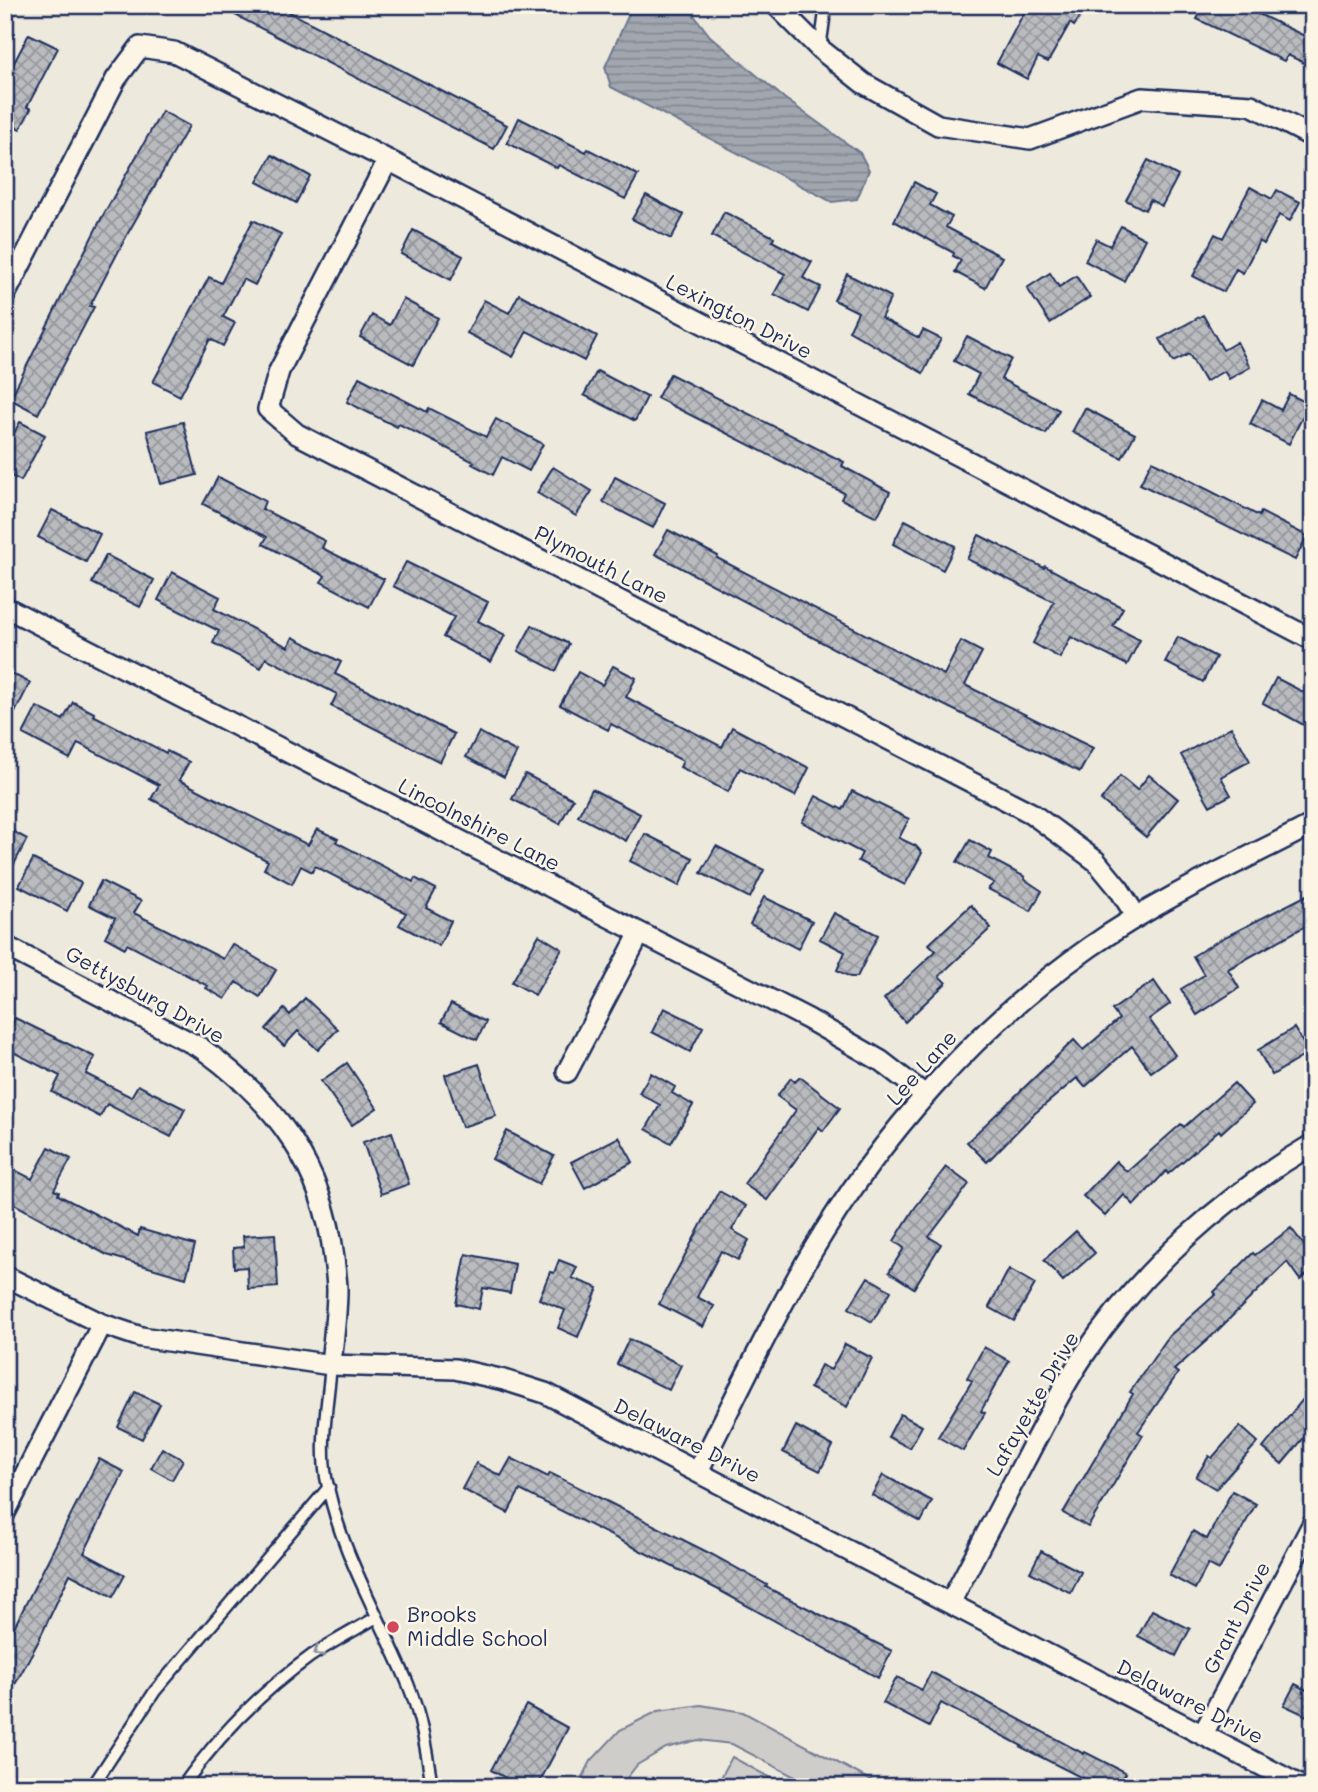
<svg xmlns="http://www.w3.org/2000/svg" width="1318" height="1792" viewBox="0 0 1318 1792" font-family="Mali,sans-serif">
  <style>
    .garden { fill: #cfcdca; stroke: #757e94; stroke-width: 2 }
    .water { fill: url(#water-rules); stroke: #6c778f; stroke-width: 2 }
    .building { fill: url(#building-cross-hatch); stroke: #1b2f5e; stroke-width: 2 }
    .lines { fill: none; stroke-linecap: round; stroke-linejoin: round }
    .service-casing { stroke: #1b2f5e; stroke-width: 15 }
    .minor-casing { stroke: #1b2f5e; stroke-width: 24 }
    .service { stroke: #fcf5e5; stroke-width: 10 }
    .minor { stroke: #fcf5e5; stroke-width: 19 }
    .oneway { stroke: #8c92a2 }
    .poi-dot { fill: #d1495b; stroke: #fcf5e5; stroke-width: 2.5 }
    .labels { text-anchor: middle; stroke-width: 5; stroke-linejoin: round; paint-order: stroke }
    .street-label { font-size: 21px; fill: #1b2f5e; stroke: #fcf5e5 }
    .poi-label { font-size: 21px; fill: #1b2f5e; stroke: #fcf5e5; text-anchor: start }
  </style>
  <defs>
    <pattern id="water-rules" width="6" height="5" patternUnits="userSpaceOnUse" patternTransform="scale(1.75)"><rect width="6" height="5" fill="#a2a7af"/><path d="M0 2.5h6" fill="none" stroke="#838892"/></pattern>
    <pattern id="building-cross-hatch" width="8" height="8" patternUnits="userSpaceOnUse" patternTransform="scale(1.75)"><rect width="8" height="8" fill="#babbbe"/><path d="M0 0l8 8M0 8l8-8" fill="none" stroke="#96989e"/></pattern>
  </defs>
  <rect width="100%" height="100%" fill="#eee9dd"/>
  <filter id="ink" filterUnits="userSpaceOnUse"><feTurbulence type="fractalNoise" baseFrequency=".0143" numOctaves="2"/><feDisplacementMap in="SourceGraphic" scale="14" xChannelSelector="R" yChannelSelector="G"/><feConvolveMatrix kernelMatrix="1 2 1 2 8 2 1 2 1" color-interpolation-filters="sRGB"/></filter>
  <g filter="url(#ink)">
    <!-- garden -->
    <path class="garden" d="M701 1705 743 1712 883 1787H814L732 1744 698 1740 666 1748 637 1765 620 1787H578L591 1761 620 1730 658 1711Z
      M732 1757 787 1787H716Z"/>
    <!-- water -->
    <path class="water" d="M633 5H686L710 36 784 98 860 153 869 170 857 199 832 202 611 87 605 67Z"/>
    <!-- building -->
    <path class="building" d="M216 5H276L507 125 494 149Z
      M1028 5H1088L1074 26 1070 23 1048 62 1038 57 1027 79 997 63Z
      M1205 5H1240L1313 40V51L1306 64 1288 55 1284 61 1197 19Z
      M29 34 58 48 27 107 31 109 20 129 5 122V80Z
      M162 111 189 126 128 233 90 306 94 307 38 414 10 399 101 219Z
      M519 118 586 152 588 149 638 175 625 199 559 165 557 168 507 143Z
      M272 155 310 176 296 203 257 182Z
      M1148 160 1178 176 1162 206 1150 200 1145 210 1126 200Z
      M914 182 936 194 930 205 952 217 946 227 1002 257 985 288 955 272 961 260 953 256 954 253 894 221Z
      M1250 187 1272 199 1277 190 1300 202 1290 221 1279 215 1264 244 1259 241 1243 273 1236 269 1224 292 1193 276 1215 234 1223 238Z
      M646 195 684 215 671 239 632 219Z
      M724 212 774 237 772 241 812 262 803 278 821 287 808 312 774 294 785 274 712 236Z
      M253 220 281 234 255 285 243 279 223 317 235 323 223 346 210 339 180 396 153 382 209 277 221 283Z
      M1121 226 1145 239 1124 281 1085 261 1096 239 1110 246Z
      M413 230 463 256 451 280 401 254Z
      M1050 273 1059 287 1076 276 1090 297 1050 323 1027 288Z
      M847 274 891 297 881 318 919 338 923 330 941 339 923 373 849 331 858 312 834 300Z
      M519 294 597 336 584 361 527 331 513 357 467 333 484 300 509 313Z
      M403 299 438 318 413 365 360 337 372 315 390 325Z
      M1203 315 1223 350 1237 342 1250 367 1229 379 1224 371 1205 382 1189 354 1173 362 1160 339Z
      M967 336 1011 359 1001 379 1059 410 1046 434 969 394 979 374 954 361Z
      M597 371 647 397 635 421 584 395Z
      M670 374 844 462 842 466 890 492 877 517 841 499 844 493 657 398Z
      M359 377 427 412 429 408 486 437 496 419 543 444 529 471 502 457 493 475 472 464 474 462 399 424 397 427 347 402Z
      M1289 394 1309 404 1289 444 1250 424 1262 400 1281 410Z
      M1085 408 1135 434 1122 458 1072 432Z
      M20 422 45 435 21 481 5 473V449Z
      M183 422 197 475 161 484 147 431Z
      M1152 461 1259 516 1261 512 1307 536 1295 560 1140 484Z
      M553 467 592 491 576 516 537 493Z
      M218 477 265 501 262 509 325 541 322 548 384 579 369 607 321 582 325 576 263 544 267 537 203 504Z
      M615 477 665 503 653 528 603 502Z
      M52 510 100 534 86 562 38 537Z
      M905 520 955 546 943 570 893 544Z
      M668 530 718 556 717 558 944 675 961 641 982 652 965 685 1093 748 1080 772 899 683 655 554Z
      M979 535 1044 568 1045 566 1123 608 1113 626 1140 640 1127 665 1071 637 1060 658 1033 643 1054 602 967 559Z
      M106 555 154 580 140 607 92 583Z
      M406 562 488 602 478 621 505 635 491 662 443 637 454 617 393 586Z
      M172 572 220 597 214 609 288 647 293 637 341 662 335 674 454 734 440 762 331 706 337 694 266 658 261 668 213 643 219 631 158 600Z
      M532 625 569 644 556 671 518 651Z
      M1178 637 1216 657 1203 682 1165 662Z
      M613 666 636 678 626 697 722 747 732 727 809 768 795 796 740 768 728 792 680 767 683 761 611 724 608 730 560 705 578 672 602 685Z
      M5 670 30 683 5 732Z
      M1276 678 1313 697V730L1263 703Z
      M73 702 94 713 93 715 166 753 167 751 189 762 179 780 220 801 308 845 317 829 338 839 336 842 413 882 415 878 436 889 426 908 451 921 439 946 399 925 406 913 315 866 312 872 301 866 292 884 264 869 268 861 151 799 159 785 78 743 70 759 23 734 37 707 63 720Z
      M1231 727 1250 761 1221 777 1231 795 1210 806 1181 755Z
      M479 732 517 752 504 777 466 757Z
      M525 774 573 799 560 824 512 799Z
      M1149 775 1178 799 1146 837 1101 800 1120 776 1137 790Z
      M592 789 640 814 626 841 578 816Z
      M852 791 909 819 899 838 916 846 922 853 905 885 858 861 862 853 802 822 816 796 843 810Z
      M5 827 27 839 5 882Z
      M645 834 693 858 679 886 630 861Z
      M970 840 992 852 989 858 1025 877 1024 879 1042 891 1031 911 988 889 994 883 957 862Z
      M716 846 764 870 750 898 701 873Z
      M33 859 81 883 67 911 19 886Z
      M101 881 141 901 134 913 223 959 232 944 276 970 260 997 236 982 225 999 206 988 208 986 127 944 125 948 105 937 115 918 89 905Z
      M1313 892V922L1228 969 1239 988 1197 1015 1181 989 1204 975 1193 956 1221 939Z
      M764 897 812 921 798 949 750 924Z
      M971 905 991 928 939 976 946 983 905 1022 884 999 936 951 929 944Z
      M834 913 878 935 857 977H850L837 970 845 952 820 939Z
      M539 935 562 949 535 995 512 982Z
      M1154 981 1170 1004 1149 1019 1175 1055 1151 1072 1132 1046 1085 1087 1077 1078 1034 1114 987 1162 967 1142 1074 1040 1083 1050 1119 1019 1112 1010Z
      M305 998 338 1029 318 1050 298 1031 284 1046 266 1029 284 1009 290 1015Z
      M451 1004 486 1022 477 1040 441 1022Z
      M664 1008 703 1027 690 1052 652 1032Z
      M15 1018 95 1057 86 1074 131 1097 138 1085 185 1109 171 1137 107 1104 100 1117 52 1092 60 1076 5 1048V1037Z
      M1294 1028 1309 1053 1272 1075 1258 1050Z
      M347 1063 377 1108 352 1125 321 1081Z
      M479 1064 496 1116 462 1127 445 1075Z
      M651 1073 675 1087 672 1093 693 1105 671 1143 646 1129 660 1105 639 1093Z
      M800 1077 840 1108 823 1131 819 1127 767 1200 744 1184 796 1110 777 1096 791 1078 795 1082Z
      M1234 1083 1253 1104 1221 1133 1219 1130 1168 1174 1166 1171 1134 1205 1124 1195 1105 1216 1083 1196 1116 1161 1127 1172 1181 1124 1184 1127Z
      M507 1131 554 1156 539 1184 492 1159Z
      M392 1132 409 1184 381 1194 363 1142Z
      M619 1137 633 1162 585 1188 571 1162Z
      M49 1147 71 1159 54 1190 59 1192 58 1195 138 1236 140 1229 195 1245 186 1278 107 1255 5 1199V1180L11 1168 32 1179Z
      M946 1167 969 1184 929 1237 941 1244 914 1288 889 1272 904 1248 894 1241 914 1209Z
      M719 1191 746 1206 732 1230 749 1240 738 1260 721 1251 697 1297 714 1306 703 1327 659 1304Z
      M1291 1228 1304 1245 1313 1238V1270L1300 1280 1287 1262 1214 1334 1174 1370 1178 1373 1138 1432 1143 1435 1088 1527 1063 1513 1133 1394 1130 1392 1169 1336 1216 1294 1214 1292 1253 1253 1255 1255Z
      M1076 1231 1095 1253 1063 1281 1044 1260Z
      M275 1234 278 1287 248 1289 247 1267 234 1268 233 1248 244 1247 243 1236Z
      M466 1254 515 1264 510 1293 483 1288 479 1309 456 1304Z
      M559 1260 577 1267 572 1278 598 1288 578 1337 558 1328 565 1310 539 1299 550 1272 554 1273Z
      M1009 1269 1035 1284 1014 1321 989 1307Z
      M868 1277 891 1291 872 1322 849 1308Z
      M629 1339 681 1365 669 1390 617 1364Z
      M845 1344 872 1358 847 1407 810 1388 821 1365 831 1370Z
      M984 1347 1009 1361 981 1411 985 1413 963 1451 938 1437 972 1381 967 1378Z
      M1313 1387V1427L1282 1464 1263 1448Z
      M135 1392 160 1404 142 1439 118 1427Z
      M900 1414 922 1426 910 1448 888 1437Z
      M796 1426 833 1446 820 1471 783 1452Z
      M1240 1426 1258 1442 1216 1489 1196 1477 1209 1456 1212 1458Z
      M162 1448 183 1460 172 1480 151 1468Z
      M511 1458 548 1477 550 1473 608 1502 711 1554 767 1585 766 1587 892 1651 878 1678 717 1589 520 1490 508 1513 462 1489 476 1463 501 1476Z
      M99 1459 124 1472 84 1553 125 1575 113 1597 70 1574 37 1644 5 1703V1645Z
      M883 1475 932 1501 921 1522 872 1495Z
      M1232 1491 1256 1504 1219 1570 1208 1564 1195 1589 1169 1575 1193 1531 1207 1539Z
      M1041 1551 1081 1572 1071 1593 1030 1572Z
      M1152 1610 1190 1629 1176 1656 1138 1636Z
      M931 1672 1084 1754 1085 1752 1126 1773 1119 1787H1100L1021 1747 1022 1746 941 1703 929 1727 883 1703 897 1677 922 1690Z
      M1295 1684 1313 1693V1719L1284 1705Z
      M526 1705 568 1728 537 1787H522L491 1770Z"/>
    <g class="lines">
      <defs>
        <path id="service" d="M820 49 826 5
          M331 1365C328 1401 320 1441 326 1477 339 1551 379 1614 408 1684 421 1716 427 1752 432 1787
          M92 1787 155 1691 329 1487
          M182 1787C218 1736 261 1692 311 1656 332 1642 355 1630 377 1617"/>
        <path id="minor" d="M776 5 820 49 863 83 938 125 1030 139 1142 98 1251 105 1313 137
          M388 160 279 371 268 409 297 434 1031 813 1096 861 1119 889 1136 916
          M5 295 116 79 140 47 174 52 388 160 1313 640
          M5 607 808 1019 881 1061 925 1095
          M5 946 201 1048C275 1101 323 1166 334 1258 335 1269 337 1280 337 1290 337 1315 333 1341 331 1365
          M567 1072 640 933
          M5 1276 102 1324 141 1337 331 1365 455 1369 504 1380 545 1393 1303 1787
          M698 1471C735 1399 769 1325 810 1255 881 1135 976 1027 1090 947 1159 899 1238 863 1313 824
          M5 1513 102 1324
          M950 1603C975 1556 999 1509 1024 1462 1043 1426 1061 1389 1084 1355 1142 1269 1223 1197 1313 1144
          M1203 1734 1313 1523"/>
      </defs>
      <!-- service casing -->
      <use href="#service" class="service-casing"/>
      <!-- minor casing -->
      <use href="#minor" class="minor-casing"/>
      <!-- service -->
      <use href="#service" class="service"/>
      <!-- minor -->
      <use href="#minor" class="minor"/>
    </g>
    <!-- one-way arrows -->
    <defs><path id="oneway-chevron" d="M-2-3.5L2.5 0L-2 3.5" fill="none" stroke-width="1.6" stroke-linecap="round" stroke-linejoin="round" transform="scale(1.75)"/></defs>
    <use class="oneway" href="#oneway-chevron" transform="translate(318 1652) rotate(147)"/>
  </g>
  <!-- markers -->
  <circle class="poi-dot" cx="393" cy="1627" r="7"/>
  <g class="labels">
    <!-- street labels -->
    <g class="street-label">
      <text transform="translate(739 317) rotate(27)" y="7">Lexington Drive</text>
      <text transform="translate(601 565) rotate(27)" y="7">Plymouth Lane</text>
      <text transform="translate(479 825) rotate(27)" y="7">Lincolnshire Lane</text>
      <text transform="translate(145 995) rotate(29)" y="7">Gettysburg Drive</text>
      <text transform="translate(922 1068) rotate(-48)" y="7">Lee Lane</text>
      <text transform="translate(1033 1404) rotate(-60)" y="7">Lafayette Drive</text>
      <text transform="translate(687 1441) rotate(27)" y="7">Delaware Drive</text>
      <text transform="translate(1237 1618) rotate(-63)" y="7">Grant Drive</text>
      <text transform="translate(1190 1702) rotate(27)" y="7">Delaware Drive</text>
    </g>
    <!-- poi labels -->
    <g class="poi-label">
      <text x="407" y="1622">Brooks<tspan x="407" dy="24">Middle School</tspan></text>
    </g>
  </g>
  <!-- margin -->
  <rect width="1318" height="1792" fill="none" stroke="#fcf5e5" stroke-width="28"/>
  <rect x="14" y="14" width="1290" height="1764" fill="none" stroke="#1b2f5e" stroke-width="2.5" filter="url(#ink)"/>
</svg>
